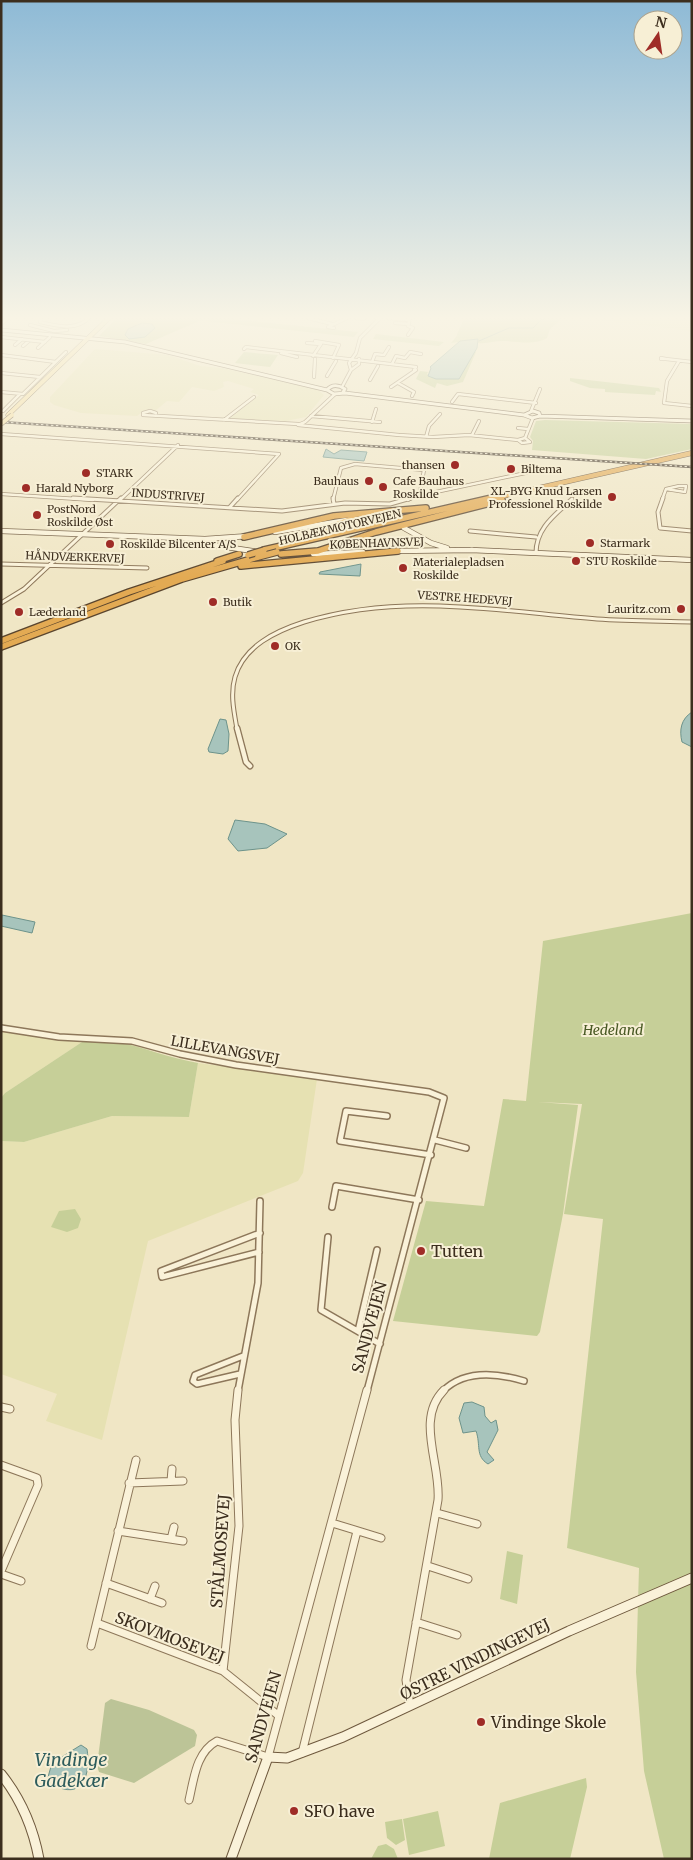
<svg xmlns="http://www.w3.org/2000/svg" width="693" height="1860" viewBox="0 0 693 1860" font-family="Merriweather,serif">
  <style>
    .farmland { fill: #e6e1b2 }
    .green { fill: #c6cf98 }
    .cemetery { fill: #bcc497 }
    .water { fill: #a7c4bc; stroke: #6d938b }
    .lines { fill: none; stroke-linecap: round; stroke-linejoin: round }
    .stream { stroke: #6d938b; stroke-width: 1 }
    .street-far4-casing { stroke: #8d775a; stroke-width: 4 }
    .street-far3-casing { stroke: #8d775a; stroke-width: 5 }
    .street-far2-casing { stroke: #8d775a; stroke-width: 7 }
    .street-far1-casing { stroke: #8d775a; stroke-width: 8 }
    .street-casing { stroke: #8d775a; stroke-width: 9 }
    .secondary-far2-casing { stroke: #6e583d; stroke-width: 4.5 }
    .secondary-far1-casing { stroke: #6e583d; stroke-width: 6 }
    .secondary-casing { stroke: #6e583d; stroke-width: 11 }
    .primary-casing { stroke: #5a452e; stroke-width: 5 }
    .highway-far1-casing { stroke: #5a452e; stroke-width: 5.5 }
    .highway-casing { stroke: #5a452e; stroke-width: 8 }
    .street-far4 { stroke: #faf2d9; stroke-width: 2.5 }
    .street-far3 { stroke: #faf2d9; stroke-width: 3 }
    .street-far2 { stroke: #faf2d9; stroke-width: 4.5 }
    .street-far1 { stroke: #faf2d9; stroke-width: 5 }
    .street { stroke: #faf2d9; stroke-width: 7 }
    .secondary-far2 { stroke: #faf2d9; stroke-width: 3 }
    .secondary-far1 { stroke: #faf2d9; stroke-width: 4.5 }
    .secondary { stroke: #faf2d9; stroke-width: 9 }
    .primary { stroke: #f5dd9c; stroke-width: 4 }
    .highway-far1 { stroke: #e3aa53; stroke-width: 4.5 }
    .highway { stroke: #e3aa53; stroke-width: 5.5 }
    .rail-casing { stroke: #3c2e1e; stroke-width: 2.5 }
    .rail { stroke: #f7efd5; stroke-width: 1; stroke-dasharray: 2.5; stroke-linecap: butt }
    .primary-bridge-casing { stroke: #5a452e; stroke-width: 5; stroke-linecap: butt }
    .highway-bridge-casing { stroke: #5a452e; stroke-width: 8; stroke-linecap: butt }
    .primary-bridge { stroke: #f5dd9c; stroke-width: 4 }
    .highway-bridge { stroke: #e3aa53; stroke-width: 5.5 }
    .poi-dot { fill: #9f2c27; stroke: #f7efd5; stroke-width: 2 }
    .labels { text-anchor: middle; stroke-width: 4; stroke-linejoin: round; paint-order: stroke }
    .far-poi-label { font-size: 11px; fill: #3c2e1e; stroke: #f7efd5; text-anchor: start }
    .far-street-label { font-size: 11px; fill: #3c2e1e; stroke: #f7efd5 }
    .park-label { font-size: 14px; font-style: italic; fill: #495924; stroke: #f7efd5 }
    .street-label { font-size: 14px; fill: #3c2e1e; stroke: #f7efd5 }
    .near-poi-label { font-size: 16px; fill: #3c2e1e; stroke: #f7efd5; text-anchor: start }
    .near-street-label { font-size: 16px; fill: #3c2e1e; stroke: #f7efd5 }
    .near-water-label { font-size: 18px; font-style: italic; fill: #2d5c5c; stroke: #f7efd5 }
  </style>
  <rect width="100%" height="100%" fill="#f0e6c5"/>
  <!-- farmland -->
  <path class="farmland" d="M580 318H692V331L642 325Z
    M95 349 168 355 200 366 222 368 317 389 324 395 306 417 286 421 229 419 259 395 250 392 254 389 228 381 223 382 224 387 214 391 192 387 179 402 167 401 155 411 145 410 137 416 81 413 54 405 50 402V397Z
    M1 1031 51 1039 82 1042 5 1093 1 1098Z
    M198 1063 317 1079 303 1173 298 1181 148 1241 102 1440 46 1421 57 1394 1 1374V1141L24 1142 112 1116 189 1117Z"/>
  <!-- green -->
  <path class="green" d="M117 318H206L146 344 99 336Z
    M210 318H223L358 332 354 337 204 321Z
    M464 318H563L550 329 547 338C534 346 517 341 503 341 494 341 487 344 478 343V339L451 343 456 337Z
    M376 334 444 342 439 346 373 339Z
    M473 351 476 352 463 382 447 386 437 383 435 388 416 379 420 371 429 372 427 373 429 377 459 379Z
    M244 352 278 355 270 367 235 363Z
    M570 378 659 388 661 392 656 391 655 395 605 392V389L590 388 570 381Z
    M545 420 692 424V449L646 459 532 450 533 441 530 437 536 421Z
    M692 913V1859H664L644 1771 636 1672 639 1568 567 1548 603 1219 564 1214 582 1104 538 1102 578 1105 563 1214 540 1332 537 1336 393 1321 426 1201 484 1206 503 1099 526 1101 543 941Z
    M115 1041C143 1047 169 1058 198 1063L189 1117 112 1116 24 1142 1 1141V1098L5 1093 82 1042Z
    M75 1209 81 1219 78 1228 67 1232 51 1227 59 1211Z
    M507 1551 523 1555 517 1604 500 1599Z
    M586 1778 587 1787 570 1859H489L500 1803Z
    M438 1811 445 1846 409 1855 403 1819Z
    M402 1819 405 1840 396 1845 387 1838 385 1822Z
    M386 1844 394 1849 398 1859H371L378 1846Z"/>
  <!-- cemetery -->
  <path class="cemetery" d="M111 1699 149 1710 194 1730 197 1735 195 1746 134 1783 99 1772 97 1766 105 1703Z"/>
  <!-- water -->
  <path class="water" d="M142 323 152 324 155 328 145 337 129 339 125 335 128 329Z
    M478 339 477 348 459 379H436L428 376 431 368 430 367 460 341Z
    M326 449 334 454 341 450 367 452 364 461 323 457Z
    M361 564 360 576 319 574 320 572Z
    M692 712V747L682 742C679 730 681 719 692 712Z
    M220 719 226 720 229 734 228 751 223 754 209 752 208 749Z
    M235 820 265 824 287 834 267 848 238 851 228 839Z
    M2 915 35 922 32 933 1 926Z
    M472 1402 484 1407 485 1416 491 1423 496 1420 498 1430 487 1452 494 1460 488 1464C475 1456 481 1445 476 1431L463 1433 459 1418 464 1403Z
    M81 1745 87 1749C91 1774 83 1802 52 1784L48 1777 52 1763Z"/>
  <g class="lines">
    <!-- stream -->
    <path class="stream" d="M479 341 509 328H533L541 320 547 318"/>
    <defs>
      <path id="street-far4" d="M41 318 40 322C57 326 76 331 89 318
        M308 318 332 324
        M356 318 364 319
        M388 318 409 320
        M395 323 409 324
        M1 324 8 318
        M30 325 54 331 67 330
        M334 328 328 327 347 318
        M408 335 413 328 408 326 410 318
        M1 337 45 342
        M315 341 339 345 333 358
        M307 343 321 344 313 356
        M15 345 22 339
        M23 346 30 340
        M38 348 50 337
        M244 349 246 347 416 367 414 370
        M281 353 297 357
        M1 355 56 362
        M661 358 666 359H661
        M666 359 692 362
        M679 361 667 381 664 403 692 406
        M372 362 375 354 384 355 389 347
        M392 364 396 356 405 358 410 352 421 354
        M351 370 349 363 356 353 360 338 380 318
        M1 373 40 377
        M327 376 336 361
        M314 377 315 359
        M370 380 378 366
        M398 383 414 392 412 396
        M342 387 351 370 359 364V359
        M391 387 416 370
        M1 392 23 394 66 352
        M452 402 458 394 536 403
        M3 411 20 394
        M531 411 540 389
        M143 413V415L298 424
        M143 413 150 411 156 413
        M311 416 380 422
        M224 420 254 397
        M305 422 298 425 399 435 433 437 469 435 518 440 525 438
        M305 422 335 394
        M372 422 376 409
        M518 428 528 429
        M1 434 279 454 237 500
        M472 435 479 421
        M426 437 429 426 440 414
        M525 438 533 418
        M518 440 522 443 530 442 525 438
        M679 486H686L685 492 666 489Z
        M1 494 93 500
        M417 496 535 471
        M120 500 178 445
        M333 500 341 468 355 464 424 470 420 492 408 500
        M662 500 666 489"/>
      <path id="street-far3" d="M73 498 282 511 345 503 390 504 411 498
        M333 498 334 504
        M663 498 658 512 660 528 692 531
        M230 507 238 498
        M470 531 536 537
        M536 553C536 528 555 515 572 499
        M1 564 147 568
        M1 603 24 589 121 498
        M237 729C234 712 230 694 235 677 244 646 276 631 304 622 401 592 498 611 597 619 629 621 660 621 692 622"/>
      <path id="street-far2" d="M237 728 246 762 250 766"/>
      <path id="street-far1" d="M1 1028 59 1037 132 1041 180 1054 236 1065 429 1092 444 1098 367 1391
        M387 1116 346 1111 340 1141 431 1155
        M435 1140 466 1148
        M332 1207 336 1186 419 1200
        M328 1237 321 1310 380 1344
        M259 1252 162 1277 161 1271 260 1233
        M358 1331 377 1250
        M240 1374 197 1384 193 1381 195 1375 243 1356
        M238 1391 258 1283 260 1201
        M443 1391C465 1369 497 1373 524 1381"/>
      <path id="street" d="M1 1407 10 1409
        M1 1465 37 1478 38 1485 1 1571
        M171 1481 172 1469
        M129 1483 183 1481
        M437 1513 477 1524
        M332 1523 381 1538
        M118 1531 183 1541
        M171 1539 174 1527
        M428 1566 468 1579
        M1 1574 21 1581
        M106 1583 162 1603
        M150 1599 155 1586
        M416 1622 457 1635
        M97 1623 223 1671 279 1716
        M91 1646 136 1460
        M223 1671 239 1526 235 1420 238 1390
        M410 1705 406 1680 438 1500C441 1464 415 1419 444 1390
        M302 1753 357 1531
        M189 1800C194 1779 196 1752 217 1741L268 1757 367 1390"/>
      <path id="secondary-far2" d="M1 330 125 342 327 390
        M343 392 345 389C339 385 332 384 327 390L334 394 345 393 524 415
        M533 411 539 413 540 416 532 418 524 415Z
        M540 416 692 421"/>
      <path id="secondary-far1" d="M404 528 431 543 447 548
        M1 531 205 539 249 536
        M275 532 353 519H380
        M186 541 259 552
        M471 550 692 560
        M395 551 473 550
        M313 554 363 552"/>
      <path id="secondary" d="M1 1774C21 1799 33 1827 39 1859
        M231 1859 268 1757 287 1758 343 1737 569 1631 692 1578"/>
      <path id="primary" d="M8 415 109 318"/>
      <path id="highway-far1" d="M486 500 692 453"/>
      <path id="highway" d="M310 534 353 519
        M244 537 334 516 426 508
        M264 550 492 498
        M281 554 318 551 376 532 502 500
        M217 561 239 554
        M241 566 398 551
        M1 641 129 592 223 561
        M1 647 182 579 258 557"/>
    </defs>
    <!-- street-far4 casing -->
    <use href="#street-far4" class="street-far4-casing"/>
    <!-- street-far3 casing -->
    <use href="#street-far3" class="street-far3-casing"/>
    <!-- street-far2 casing -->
    <use href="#street-far2" class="street-far2-casing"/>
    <!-- street-far1 casing -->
    <use href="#street-far1" class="street-far1-casing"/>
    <!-- street casing -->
    <use href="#street" class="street-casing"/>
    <!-- secondary-far2 casing -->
    <use href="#secondary-far2" class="secondary-far2-casing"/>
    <!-- secondary-far1 casing -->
    <use href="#secondary-far1" class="secondary-far1-casing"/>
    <!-- secondary casing -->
    <use href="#secondary" class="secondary-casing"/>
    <!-- primary casing -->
    <use href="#primary" class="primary-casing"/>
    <!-- highway-far1 casing -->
    <use href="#highway-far1" class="highway-far1-casing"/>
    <!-- highway casing -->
    <use href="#highway" class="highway-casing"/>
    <!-- street-far4 -->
    <use href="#street-far4" class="street-far4"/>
    <!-- street-far3 -->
    <use href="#street-far3" class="street-far3"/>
    <!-- street-far2 -->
    <use href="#street-far2" class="street-far2"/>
    <!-- street-far1 -->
    <use href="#street-far1" class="street-far1"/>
    <!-- street -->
    <use href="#street" class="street"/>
    <!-- secondary-far2 -->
    <use href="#secondary-far2" class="secondary-far2"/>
    <!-- secondary-far1 -->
    <use href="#secondary-far1" class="secondary-far1"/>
    <!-- secondary -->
    <use href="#secondary" class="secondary"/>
    <!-- primary -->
    <use href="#primary" class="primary"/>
    <!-- highway-far1 -->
    <use href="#highway-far1" class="highway-far1"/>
    <!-- highway -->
    <use href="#highway" class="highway"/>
    <defs>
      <path id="rail" d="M1 422 692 467"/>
    </defs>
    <!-- rail casing -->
    <use href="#rail" class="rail-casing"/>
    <!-- rail -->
    <use href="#rail" class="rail"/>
    <defs>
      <path id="primary-bridge" d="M1 424 12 415"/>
      <path id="highway-bridge" d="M248 555 264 550
        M258 557 277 552"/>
    </defs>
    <!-- primary-bridge casing -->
    <use href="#primary-bridge" class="primary-bridge-casing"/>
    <!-- highway-bridge casing -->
    <use href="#highway-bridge" class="highway-bridge-casing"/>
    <!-- primary-bridge -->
    <use href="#primary-bridge" class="primary-bridge"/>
    <!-- highway-bridge -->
    <use href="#highway-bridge" class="highway-bridge"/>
  </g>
  <!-- sky -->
  <linearGradient id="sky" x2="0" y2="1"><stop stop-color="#8ebad6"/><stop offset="0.55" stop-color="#f8f4e5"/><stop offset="1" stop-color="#f8f4e5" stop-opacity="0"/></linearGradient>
  <rect width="693" height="578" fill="url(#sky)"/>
  <!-- markers -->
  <g class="poi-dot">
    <circle cx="455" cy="465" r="5"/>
    <circle cx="511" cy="469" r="5"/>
    <circle cx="86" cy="473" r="5"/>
    <circle cx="369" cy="481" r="5"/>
    <circle cx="383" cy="487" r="5"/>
    <circle cx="26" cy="488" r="5"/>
    <circle cx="612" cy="497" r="5"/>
    <circle cx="37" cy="515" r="5"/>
    <circle cx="590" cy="543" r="5"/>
    <circle cx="110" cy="544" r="5"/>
    <circle cx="576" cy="561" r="5"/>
    <circle cx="403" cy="568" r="5"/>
    <circle cx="213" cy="602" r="5"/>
    <circle cx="681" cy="609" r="5"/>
    <circle cx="19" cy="612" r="5"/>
    <circle cx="275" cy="646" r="5"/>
    <circle cx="421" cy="1251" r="5"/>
    <circle cx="481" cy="1722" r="5"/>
    <circle cx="294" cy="1811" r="5"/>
  </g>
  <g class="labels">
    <!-- far-poi labels -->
    <g class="far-poi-label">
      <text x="445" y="469" text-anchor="end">thansen</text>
      <text x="521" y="473">Biltema</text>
      <text x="96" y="477">STARK</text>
      <text x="359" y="485" text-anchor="end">Bauhaus</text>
      <text x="393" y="485">Cafe Bauhaus<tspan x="393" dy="13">Roskilde</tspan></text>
      <text x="36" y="492">Harald Nyborg</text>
      <text x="602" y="495" text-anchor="end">XL-BYG Knud Larsen<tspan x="602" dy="13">Professionel Roskilde</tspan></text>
      <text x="47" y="513">PostNord<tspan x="47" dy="13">Roskilde Øst</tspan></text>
      <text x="600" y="547">Starmark</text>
      <text x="120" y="548">Roskilde Bilcenter A/S</text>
      <text x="586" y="565">STU Roskilde</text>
      <text x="413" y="566">Materialepladsen<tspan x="413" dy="13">Roskilde</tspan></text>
      <text x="223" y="606">Butik</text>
      <text x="671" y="613" text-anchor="end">Lauritz.com</text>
      <text x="29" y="616">Læderland</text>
      <text x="285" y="650">OK</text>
    </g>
    <!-- far-street labels -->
    <g class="far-street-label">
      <text transform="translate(168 495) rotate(4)" y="4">INDUSTRIVEJ</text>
      <text transform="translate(340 527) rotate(-13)" y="4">HOLBÆKMOTORVEJEN</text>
      <text transform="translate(377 543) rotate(-2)" y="4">KØBENHAVNSVEJ</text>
      <text transform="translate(75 557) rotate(2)" y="4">HÅNDVÆRKERVEJ</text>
      <text transform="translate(465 598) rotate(4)" y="4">VESTRE HEDEVEJ</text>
    </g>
    <!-- park labels -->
    <g class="park-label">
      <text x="613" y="1035">Hedeland</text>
    </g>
    <!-- street labels -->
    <g class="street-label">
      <text transform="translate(225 1050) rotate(10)" y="5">LILLEVANGSVEJ</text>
    </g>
    <!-- near-poi labels -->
    <g class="near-poi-label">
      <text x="431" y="1257">Tutten</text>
      <text x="491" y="1728">Vindinge Skole</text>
      <text x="304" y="1817">SFO have</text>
    </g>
    <!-- near-street labels -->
    <g class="near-street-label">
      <text transform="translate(369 1327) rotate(-75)" y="6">SANDVEJEN</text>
      <text transform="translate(220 1551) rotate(-86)" y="6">STÅLMOSEVEJ</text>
      <text transform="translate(170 1637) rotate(21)" y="6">SKOVMOSEVEJ</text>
      <text transform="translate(475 1659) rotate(-26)" y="6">ØSTRE VINDINGEVEJ</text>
      <text transform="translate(263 1717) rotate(-74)" y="6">SANDVEJEN</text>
    </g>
    <!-- near-water labels -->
    <g class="near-water-label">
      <text x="71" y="1766">Vindinge<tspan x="71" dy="21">Gadekær</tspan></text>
    </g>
  </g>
  <!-- border -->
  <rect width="693" height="1860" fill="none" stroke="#3c2e1e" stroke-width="5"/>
  <!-- north arrow -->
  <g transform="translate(658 35) rotate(13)"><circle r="24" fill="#f7efd5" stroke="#aca28c"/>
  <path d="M0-4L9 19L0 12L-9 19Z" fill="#9f2c27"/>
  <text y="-8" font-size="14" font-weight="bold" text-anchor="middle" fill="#3c2e1e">N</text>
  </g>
</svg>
